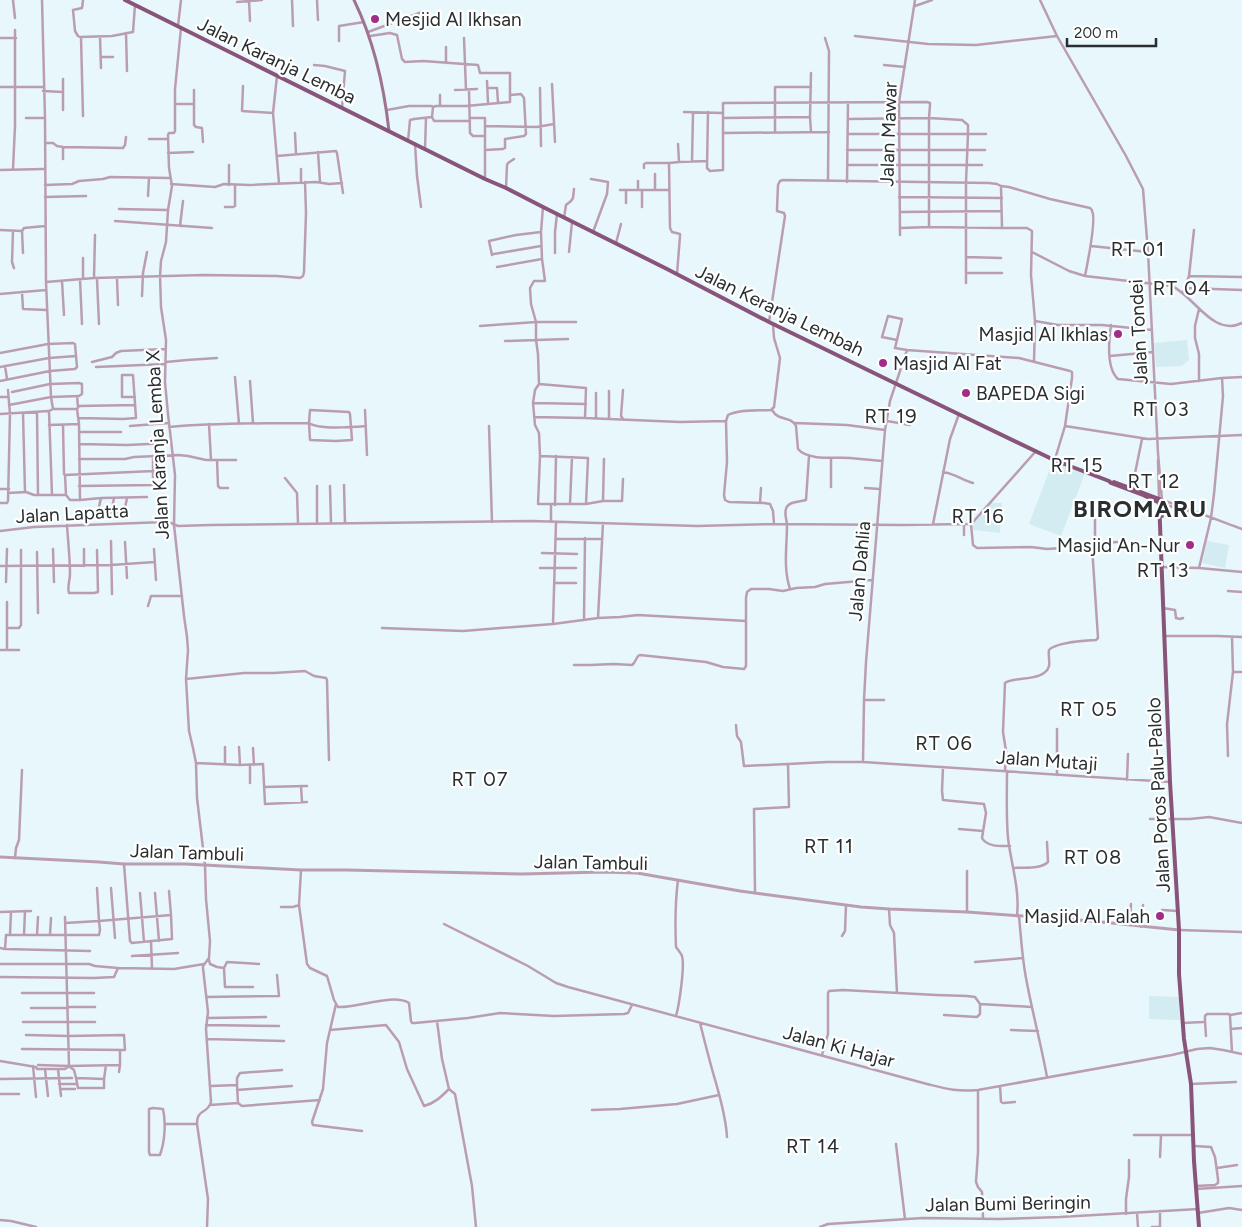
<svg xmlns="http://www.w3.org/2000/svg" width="1242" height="1227" viewBox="0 0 1242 1227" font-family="Figtree,sans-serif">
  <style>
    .built { fill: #d3ecf2 }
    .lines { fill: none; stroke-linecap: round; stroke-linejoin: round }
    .minor { stroke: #bb9db1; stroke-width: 2.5 }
    .tertiary { stroke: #bb9db1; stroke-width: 3 }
    .secondary { stroke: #9e7390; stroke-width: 3 }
    .primary { stroke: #895479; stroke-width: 4 }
    .poi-dot { fill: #a22d87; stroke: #fff; stroke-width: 2 }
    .labels { text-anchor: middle; stroke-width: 4.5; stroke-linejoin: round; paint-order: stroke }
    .poi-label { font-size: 19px; fill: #292f30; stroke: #fff; text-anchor: start }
    .street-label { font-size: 19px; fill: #292f30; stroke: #fff }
    .neighbourhood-label { font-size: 20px; letter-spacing: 1px; fill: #292f30; stroke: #fff }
    .district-label { font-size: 24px; font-weight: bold; letter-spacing: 1px; fill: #292f30; stroke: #fff }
  </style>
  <rect width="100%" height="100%" fill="#e7f7fb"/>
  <!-- built -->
  <path class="built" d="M1187 340 1189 360 1182 366 1156 367 1154 343Z
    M1053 461 1085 473 1061 536 1029 524Z
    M991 503H1002L1000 533 973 530V523Z
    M1207 541 1229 545 1225 568 1202 563Z
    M1149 996 1179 997 1180 1020 1149 1019Z"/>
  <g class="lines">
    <!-- minor -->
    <path class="minor" d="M13 0 15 18
      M42 0 45 118 46 282 51 397 53 409
      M83 0 82 8 73 10 75 31 78 36 80 37 112 36 133 32 135 5
      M249 0 250 21
      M292 0 293 26
      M317 0 318 20
      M1040 0 1057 36 1126 156 1143 189 1148 252 1158 453 1162 500C1189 509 1215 519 1242 529
      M237 2 262 0
      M915 6 932 0
      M178 26 181 0
      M181 28 175 89V131L174 133H169L168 135 169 168 172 186 168 210 166 242 161 261 160 276 161 307 166 340 165 382 168 414 175 475 174 525 184 616 187 637 188 650 186 679 189 731 193 748 196 763 197 798 205 865 206 899 210 941 209 958 203 966V968L208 1012 206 1029 211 1102C207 1115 197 1108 197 1124L208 1199 207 1227
      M368 32 422 12
      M126 33 127 71
      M370 36 390 33 397 35 402 59 405 62 423 61 478 65 480 73H510V102L466 106H436L433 107 432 117 434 121H470
      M855 36 928 44 976 45 1057 36
      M81 37 83 116
      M100 37 101 68
      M0 38H16
      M464 38 466 90
      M825 38 829 51 828 181
      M339 41V26L364 22
      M446 47V63
      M101 57H113
      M314 65 325 66 345 71 342 108
      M884 65 905 67
      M277 76 273 113 279 183
      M63 79V110
      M487 81 488 103
      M552 84 555 142
      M243 86 242 111 273 113
      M0 87H43
      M488 88H497L498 102
      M540 88 541 146
      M194 90V125L196 127 202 128 203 142
      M455 90 477 89
      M469 90 470 133 473 136H485V179
      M43 91 63 92
      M440 95V106
      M176 104H194
      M387 110 409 106H432
      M684 112 723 113
      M708 112 707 168 710 171 723 170V103L927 102 930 103V105L929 118 962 120 968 125V134L966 182V283
      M26 118H45
      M470 118H485V126L537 127 554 124
      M723 118 810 117
      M848 119 929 118V227L1002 228 1001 186
      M485 126V136
      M775 132V87H811
      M811 132 810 117 811 73
      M295 133 296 154
      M723 133 829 132
      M848 134H986
      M149 139H168
      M408 141 410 120 414 119 432 117
      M45 143H53L57 146 63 147 123 148 125 145 126 137
      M415 144 417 176 421 207
      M678 144 679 162
      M425 149 426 118
      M485 150 503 149 505 148V139L524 136 526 134 524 98 521 94 511 95
      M847 150H985
      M318 152 320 182
      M168 153 193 152
      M277 156 336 151 337 153 343 193
      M63 159V147
      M692 161 693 113
      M669 163 670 228 672 232 680 234V236L677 274
      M847 165H982
      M644 168V164L646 163H669L679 162 707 161
      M13 169 15 126V30
      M301 169V183
      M0 170 44 169
      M655 174V190
      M591 179 608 182 607 194 593 232
      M847 182 848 102
      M171 184 215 187 224 184 249 185 316 182 329 184 342 183
      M45 185 72 184 79 181 103 179 110 177 170 178
      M229 185V165
      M506 188 507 165 508 163 514 159
      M620 190H669
      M626 190V203
      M638 190V181
      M642 190V207
      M148 196 149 178
      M45 197 86 196
      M899 197 1002 198
      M225 207H233L235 206V185
      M119 209 168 210
      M900 212 1001 211
      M564 218 566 205 571 201 573 198 574 189
      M115 221 212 228
      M180 226 183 201
      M901 228 929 227
      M1002 228H1027L1032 231 1031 275 1035 321 1034 361
      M0 230 22 231 24 228 45 226
      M13 231 12 262 14 268
      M22 231 23 253
      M900 235 899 102 915 0
      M616 243 621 224
      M1091 246 1148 252
      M569 252 572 222
      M1032 252 1069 271 1085 276
      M555 253V232L557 214
      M494 254 541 246
      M492 255 489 241 516 235 541 232
      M966 257 1001 258
      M83 258V279
      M542 259 545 281H534L530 288 531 304 536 322H576
      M497 267 542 259 541 232 543 207
      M966 273H1002
      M1189 276 1242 277
      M94 278 95 235
      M80 279 82 324
      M97 279 99 324
      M117 279 118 305
      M62 281 64 315
      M46 282 94 278 204 275 277 276 300 278 303 276 304 272 306 213 305 182
      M1185 288 1242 290
      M22 292 23 309 46 310
      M1183 293 1189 276 1194 230
      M0 294 46 290
      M142 296 143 273 147 252
      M1035 321 1058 325H1102L1152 330
      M769 322 785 216 784 213 777 211V209L778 185 780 181 783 180 989 183 997 184 1001 186 1009 187 1050 199 1090 208C1091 209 1092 209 1092 211 1097 219 1087 265 1085 276L1172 286C1195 297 1213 337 1242 323
      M773 325 774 338 780 358 774 407 771 410C758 411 740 409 728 415L726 421 727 462 724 495 725 500 729 502 764 503 770 504 773 511 774 524
      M1111 325C1109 339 1106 368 1118 379L1171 384 1222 378 1242 377
      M480 326 536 322V340L568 339
      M897 340 882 337 888 316 902 319 895 348 907 350
      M505 341 536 340 538 354 539 384 535 390 533 403 535 425 539 433 540 456
      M0 353 48 344 73 343 75 344 77 367 75 369 50 371 0 381
      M1110 356 1153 352
      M92 362 112 357 116 353 121 351 165 349
      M166 362 187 360 217 358
      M5 366 7 379
      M0 367 49 358 76 356
      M96 367 165 364
      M235 377 239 424
      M250 381 253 423
      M1199 381V354L1195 338V326L1199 309
      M539 384 586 388 585 418 680 422 726 421
      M609 391V419
      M596 393V418
      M77 396 78 407
      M0 397H8
      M533 403 586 404
      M9 405 51 397 79 396 82 394V384L79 383 50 384 12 392
      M77 409 79 424 80 500 101 498 147 497
      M310 410 349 412 350 414 352 440 336 441 310 440 309 423Z
      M365 410 367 455
      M772 410C779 422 790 415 796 426L798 449C808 461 836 457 850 458 861 459 871 460 882 461
      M49 411 52 495
      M37 412 38 495
      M23 413 25 492
      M0 414 49 411 53 409H77L79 406 135 405
      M534 417 585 418
      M79 418 123 419 136 418 133 375H122V397H135
      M623 419 621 416 623 390
      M887 421 910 425
      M795 423 847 425 885 430
      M209 424 211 460
      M49 425 79 424
      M63 425 64 474 65 475 154 471
      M130 426 168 423
      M489 426 492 522
      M1065 426 1148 439 1242 435
      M169 427C215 423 262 423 309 423 318 430 354 427 366 426
      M79 432H121
      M79 444 127 445 170 443
      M831 458V487
      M79 459H125L134 457 178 455 188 456 206 460H236
      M217 460 218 486 220 488H228
      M1158 460 1159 499
      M943 472C956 474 962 480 973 483
      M65 475 66 495 70 500H80
      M285 478 297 493 298 523
      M344 485 345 523
      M79 486 153 485V456
      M317 486V523
      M330 486 331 523
      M865 488 880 489
      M1132 488 1142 439
      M0 489H9
      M8 493 26 492 34 495H66
      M101 498 98 511 100 514 124 513 127 498
      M603 501 604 459
      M0 503H7L8 501 10 414 8 390
      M760 503 761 488
      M570 504 572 457
      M586 504 588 458 540 456 538 504H586L603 501H622L623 479
      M1162 504 1203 515
      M555 505 556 456
      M111 514 114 498
      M551 522V505
      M933 524 950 439 959 414
      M964 524V535
      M971 524 973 545 977 548 1031 547 1047 549 1092 546 1098 638 1096 640C1084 641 1056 642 1049 650 1048 655 1050 661 1049 666 1045 682 1014 676 1005 683L1003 732 1006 751 1005 771
      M67 525C68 541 70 558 70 574 70 580 67 587 69 593H94L98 592 97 550
      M0 531 34 527 164 522 171 523 178 526 210 525 532 521 697 526 774 524 903 525 964 524H970L973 522 1036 451
      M556 539H602
      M111 541 112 594
      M125 542 127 578
      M1095 546V513L1097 509 1105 508
      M1096 546 1104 543 1117 542
      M53 549 54 582
      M84 549V566
      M154 549 156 580
      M37 552 38 613
      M542 553 577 554
      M0 566 111 565 155 562
      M1161 567 1199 568 1242 572
      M540 568H576
      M1199 568 1211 518 1214 494 1223 396 1222 378
      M6 582 7 549
      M555 583H576
      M790 589C783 568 787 546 787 525 787 520 784 514 786 509 788 501 800 502 806 500L809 456
      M1228 591 1242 592
      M148 606 151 596H182
      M1163 608 1175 610 1176 618 1180 619 1183 618
      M598 618 603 523
      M584 620 585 538
      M553 624 556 522
      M7 628H19L21 625V550
      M382 628 463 631 553 624 598 618 620 617 638 615 746 621
      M1164 636H1218L1242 637
      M0 650H19
      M7 650V602
      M574 665H590L614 664 632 665 634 663 638 656 640 655 706 662 723 667 744 669 746 666V598L747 592 751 589H769L783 591 796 588 815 587 825 584 872 580
      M1234 672H1242
      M186 679 244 673H274L305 671 314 676 326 678 327 680 329 760
      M864 700H884
      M736 725 737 736 741 742 744 766 787 764
      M225 747V764
      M239 747 240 765
      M253 748 254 765
      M1228 756 1227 724 1233 672 1232 637
      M863 762 864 700 866 662 885 430 890 401 907 350 1019 358 1070 371 1072 372V378L1065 426 1055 459
      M196 763 240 765 263 764 265 804 307 802
      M250 765V783
      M943 767 942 791 943 800 984 804 986 813 982 838C987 847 1000 846 1010 846
      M1007 771C1007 793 1006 816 1008 838 1011 864 1020 889 1017 916
      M1057 775V729
      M1127 780 1128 754
      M301 786 302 802
      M264 787 307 786
      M1150 819H1190L1209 817 1242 823
      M959 829 983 831
      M15 858 16 848 19 840 22 770
      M124 864 130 941 132 943 172 939 171 915
      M1014 868C1025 867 1039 870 1048 862L1047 842
      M301 870 299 905 307 964 310 968 327 976 334 1000 338 1007C358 1008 393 993 409 1003L411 1021 412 1023H415L468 1018 500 1013 554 1016 624 1014 628 1013 632 1005
      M967 871V912
      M111 888 115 938
      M140 893 144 942
      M155 893 159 941
      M755 893 754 809 789 807 788 764 827 762H863L1170 782
      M281 907H293L299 905
      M889 909 890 925 894 933 897 993
      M1162 910 1178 911
      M0 912 31 911
      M1019 916C1021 937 1022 957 1026 978 1032 1011 1041 1044 1047 1077
      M65 917 69 1066
      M65 923 99 921 97 888
      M444 924 528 966 556 983 568 987 927 1084C947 1089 957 1092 978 1090L1172 1055 1197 1049 1210 1048 1223 1050 1242 1054
      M1130 925 1131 904
      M1141 927 1143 905
      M1179 930 1242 932
      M10 935 11 912
      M24 935 25 911
      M37 935 38 917
      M50 935 51 918
      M842 936 845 931 846 906
      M151 941 152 969
      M0 948 5 949 90 951
      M5 949 6 935H99L100 930 99 921 171 915 169 891
      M132 956 178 953
      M209 960 210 964 217 967 224 968 227 962 259 964
      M975 962 1023 958
      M0 964H89L95 966 118 968
      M224 968 225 987H253
      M0 977 94 978 114 977 118 968 174 969 204 964
      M22 993H94
      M206 997 279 996 277 975
      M336 1004 327 1043 323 1089 312 1122 313 1125 362 1131
      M68 1007H95
      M31 1008H68
      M944 1015 977 1017 980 1014V1004
      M1230 1015 1242 1013
      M676 1016C679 1006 685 966 682 956 681 953 678 950 676 947 675 924 675 903 678 880
      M207 1018 266 1017
      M437 1021 442 1059 449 1089 455 1094 472 1186 476 1227
      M1205 1021 1206 1036
      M23 1022H95
      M700 1023C705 1043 710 1063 716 1083 721 1101 726 1118 727 1137
      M1183 1023 1203 1022 1205 1021V1016L1207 1014H1229L1230 1016 1232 1052
      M206 1025 279 1026
      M1231 1029 1242 1028
      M330 1030 386 1025 399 1042 407 1069 424 1106C435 1103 441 1097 449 1089
      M1011 1030 1038 1031
      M207 1039 284 1041
      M22 1049 125 1050 124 1035 68 1036 26 1035
      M822 1055 828 1034V993L829 991 843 990 936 995 967 996 975 997 980 1004 1032 1007
      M0 1061 36 1067 37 1069H65L68 1067
      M38 1065 69 1066 120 1065V1051
      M33 1066 36 1097
      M70 1067 74 1070 76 1078 104 1079 106 1065
      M45 1069 48 1096
      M58 1069 61 1096
      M119 1072 120 1065
      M76 1078 78 1088H104V1079
      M0 1079 72 1078
      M59 1084H77
      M1191 1084 1236 1082
      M211 1086 237 1085V1078L240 1073 282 1070
      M1000 1086 1001 1102 1003 1103 1015 1102
      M60 1089H75
      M237 1090 292 1086
      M978 1090V1152L976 1182 978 1187 982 1192 983 1218
      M0 1094H19
      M238 1103 242 1106 320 1100
      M210 1105 238 1103 237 1085
      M153 1108 163 1109C166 1123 165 1141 160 1155H150L149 1152V1109Z
      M592 1110 620 1109 677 1104 719 1095
      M165 1124H197
      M1134 1135H1193
      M896 1144 905 1219
      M1194 1146 1211 1147 1215 1157 1218 1179V1183L1215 1185 1196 1186
      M1160 1157 1161 1136
      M1217 1168 1237 1165
      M1196 1189 1242 1186
      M1137 1213 1138 1227
      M1198 1213 1229 1208 1242 1210
      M1126 1214V1199L1129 1177V1160
      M0 1220 11 1221 36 1227
      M820 1227 828 1224 923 1218 999 1219 1060 1217 1198 1209
      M1152 1227H1160V1211"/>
    <!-- tertiary -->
    <path class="tertiary" d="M0 857 99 862 124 864H185L301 870H346L522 874 603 872 637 873 740 891 861 907 889 909 967 912 1092 921 1179 930"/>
    <!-- secondary -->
    <path class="secondary" d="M354 0C374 41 384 86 389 131"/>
    <!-- primary -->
    <path class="primary" d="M125 0 485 179 506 188 543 207 667 269 769 322 948 409 1054 460 1109 481 1111 483 1143 495 1162 504
      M1114 482 1162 500V516
      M1159 499 1170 782 1179 930V974L1184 1039 1191 1084 1194 1161 1199 1227"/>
  </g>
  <!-- markers -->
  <g class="poi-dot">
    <circle cx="375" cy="19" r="5"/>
    <circle cx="1118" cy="334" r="5"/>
    <circle cx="883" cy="363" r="5"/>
    <circle cx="966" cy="393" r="5"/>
    <circle cx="1190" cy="545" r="5"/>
    <circle cx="1160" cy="916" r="5"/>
  </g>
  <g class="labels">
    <!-- poi labels -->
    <g class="poi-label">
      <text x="385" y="26">Mesjid Al Ikhsan</text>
      <text x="1108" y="341" text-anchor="end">Masjid Al Ikhlas</text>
      <text x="893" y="370">Masjid Al Fat</text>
      <text x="976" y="400">BAPEDA Sigi</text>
      <text x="1180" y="552" text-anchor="end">Masjid An-Nur</text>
      <text x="1150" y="923" text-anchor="end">Masjid Al Falah</text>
    </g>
    <!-- street labels -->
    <g class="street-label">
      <text transform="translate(277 60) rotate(26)" y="7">Jalan Karanja Lemba</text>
      <text transform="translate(888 134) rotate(-88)" y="7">Jalan Mawar</text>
      <text transform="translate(780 310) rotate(26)" y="7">Jalan Keranja Lembah</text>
      <text transform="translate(1138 332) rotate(-93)" y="7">Jalan Tondei</text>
      <text transform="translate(157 445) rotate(-93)" y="7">Jalan Karanja Lemba X</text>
      <text transform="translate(72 513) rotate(-3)" y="7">Jalan Lapatta</text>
      <text transform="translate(859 571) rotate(-85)" y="7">Jalan Dahlia</text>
      <text transform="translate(1047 760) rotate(4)" y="7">Jalan Mutaji</text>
      <text transform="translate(1158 795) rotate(-93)" y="7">Jalan Poros Palu-Palolo</text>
      <text transform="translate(187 852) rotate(2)" y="7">Jalan Tambuli</text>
      <text transform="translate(591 862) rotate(1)" y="7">Jalan Tambuli</text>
      <text transform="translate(839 1046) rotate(15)" y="7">Jalan Ki Hajar</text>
      <text transform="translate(1008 1203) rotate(-1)" y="7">Jalan Bumi Beringin</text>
    </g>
    <!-- neighbourhood labels -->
    <g class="neighbourhood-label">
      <text x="1138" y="256">RT 01</text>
      <text x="1182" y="295">RT 04</text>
      <text x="1161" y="416">RT 03</text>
      <text x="891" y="423">RT 19</text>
      <text x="1077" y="472">RT 15</text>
      <text x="1154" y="488">RT 12</text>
      <text x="978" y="523">RT 16</text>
      <text x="1163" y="577">RT 13</text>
      <text x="1089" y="716">RT 05</text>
      <text x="944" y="750">RT 06</text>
      <text x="480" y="786">RT 07</text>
      <text x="829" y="853">RT 11</text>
      <text x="1093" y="864">RT 08</text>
      <text x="813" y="1153">RT 14</text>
    </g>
    <!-- district labels -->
    <g class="district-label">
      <text x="1140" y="517">BIROMARU</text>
    </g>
  </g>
  <!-- scale -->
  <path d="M1067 38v8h89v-8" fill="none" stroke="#292f30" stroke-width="2.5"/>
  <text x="1074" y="38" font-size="15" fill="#292f30" stroke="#ffffff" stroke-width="4" paint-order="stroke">200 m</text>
</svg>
